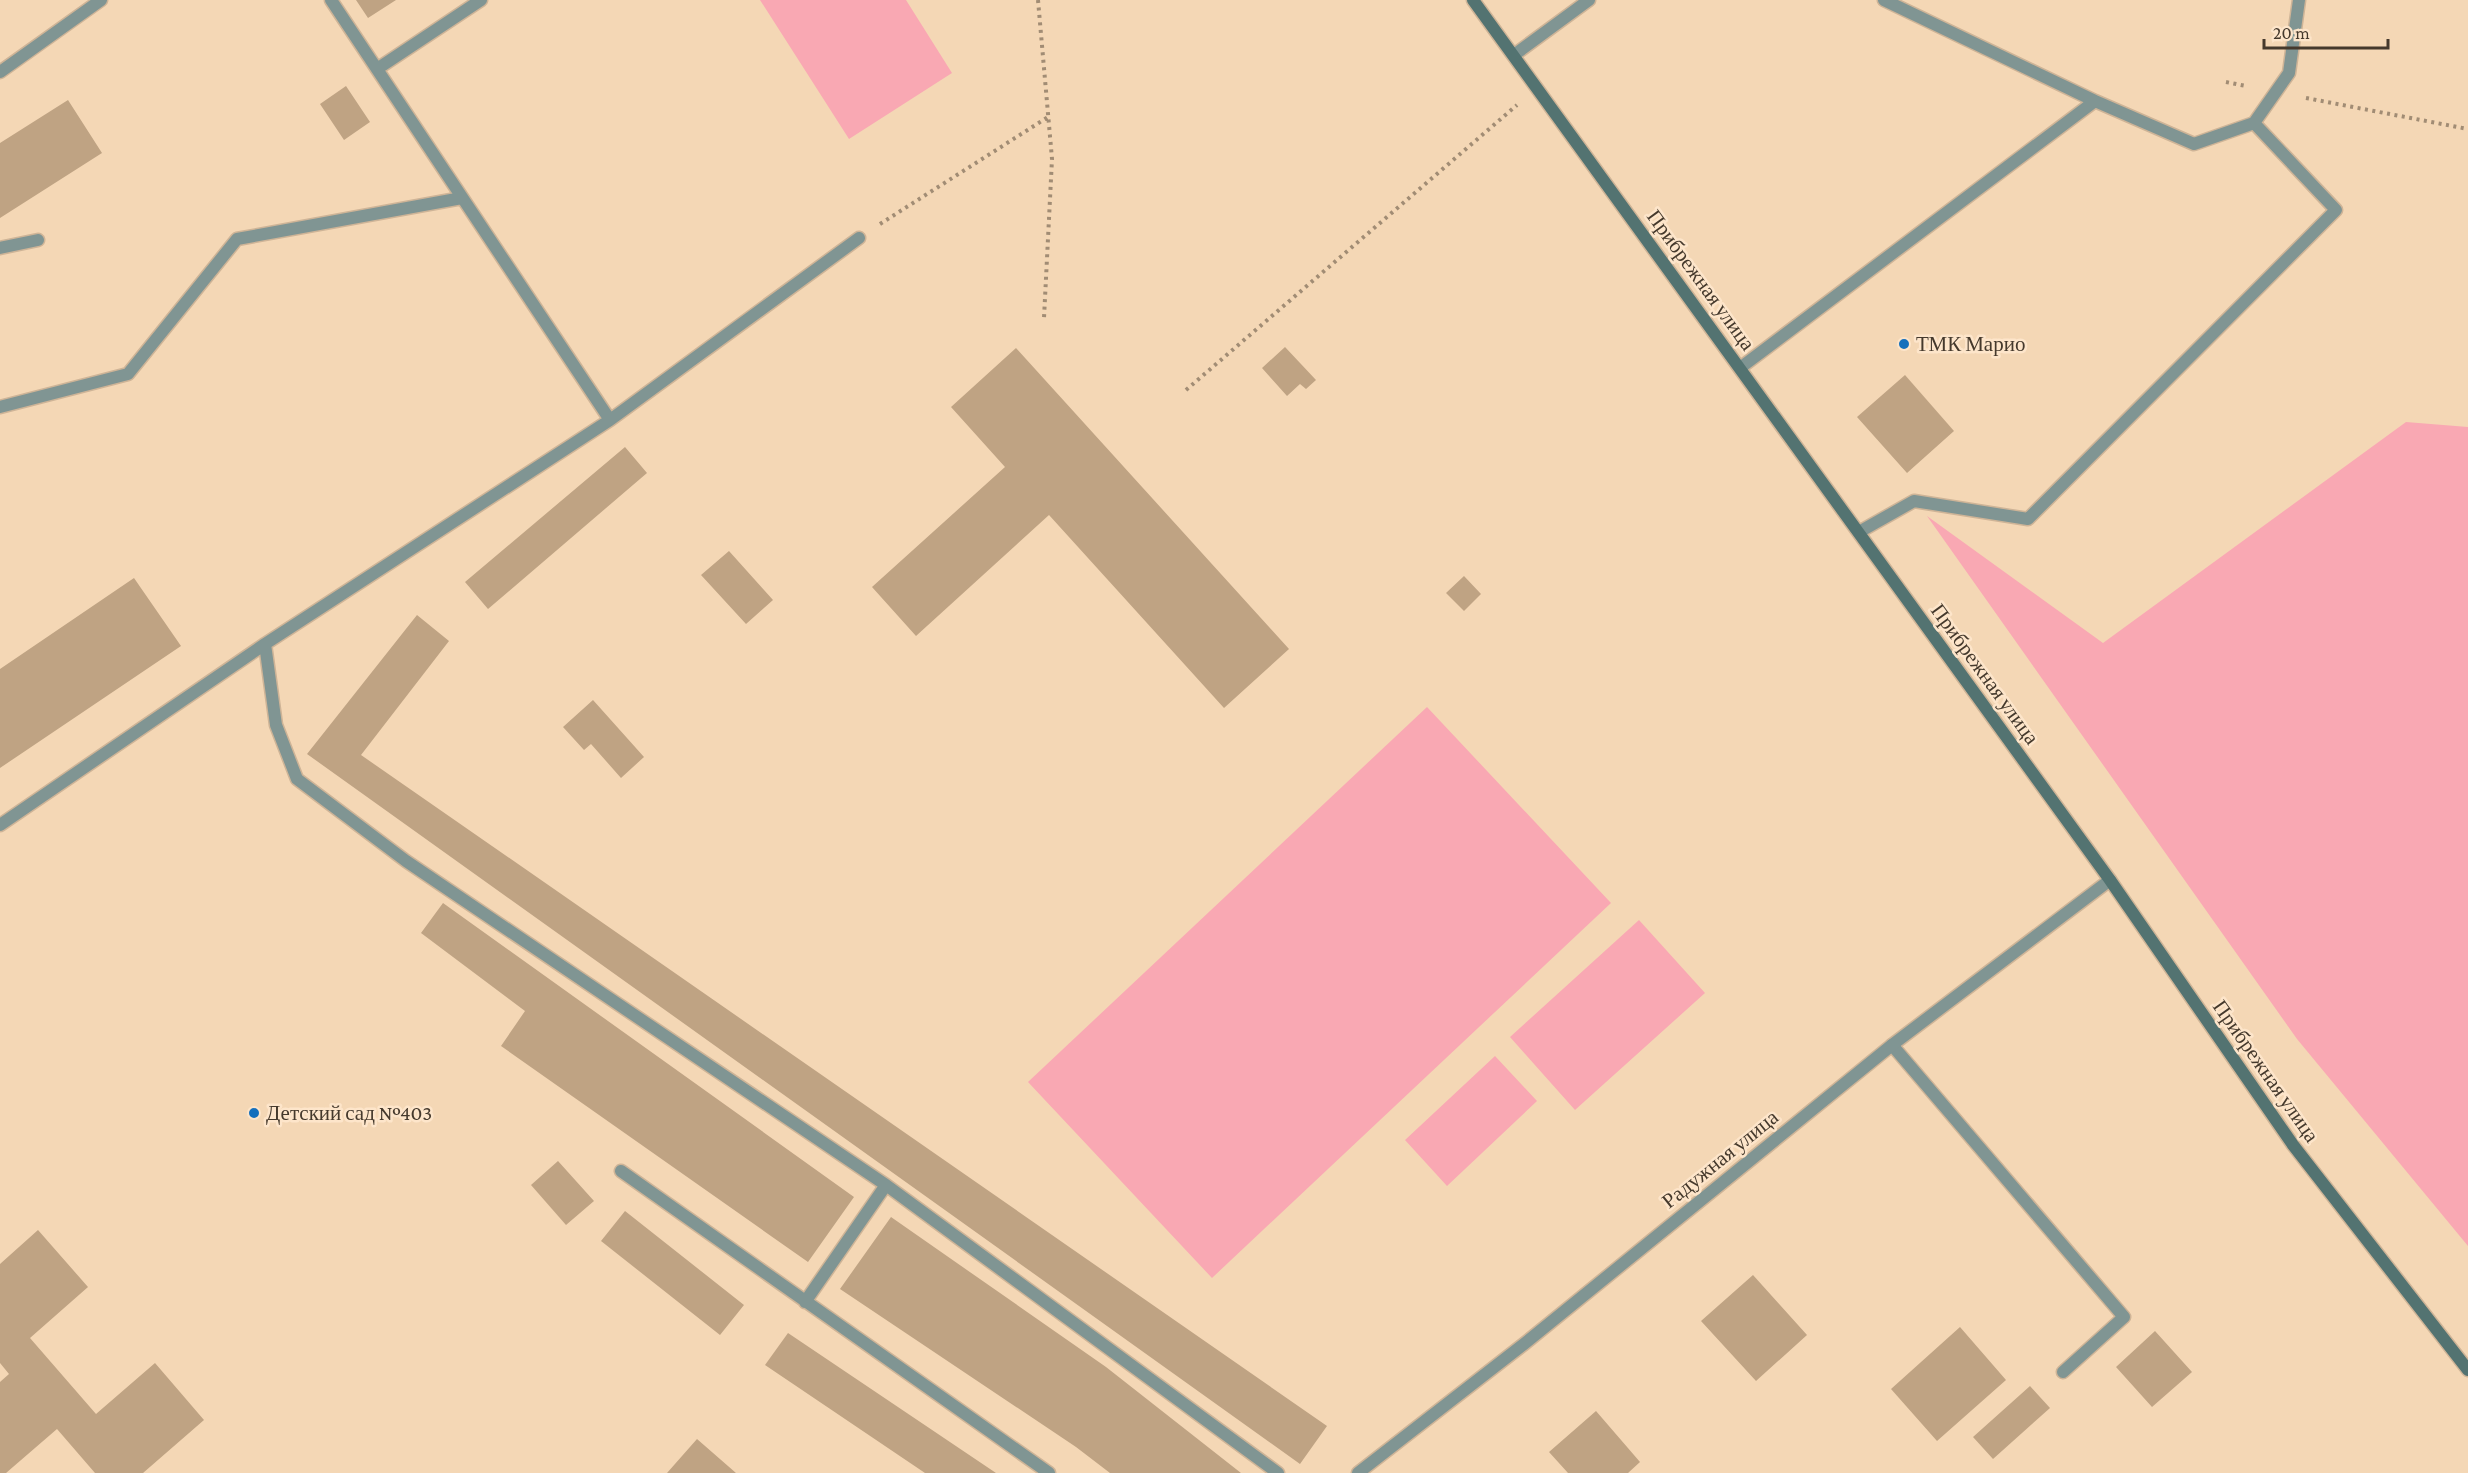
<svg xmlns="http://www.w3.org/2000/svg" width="2468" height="1473" viewBox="0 0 2468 1473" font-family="'Crimson Pro',serif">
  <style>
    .green { fill: #f9a8b3 }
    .building { fill: #bfa383 }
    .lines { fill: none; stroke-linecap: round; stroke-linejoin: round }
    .lane-casing { stroke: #ceb497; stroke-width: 15 }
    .street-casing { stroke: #ceb497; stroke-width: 15 }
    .secondary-casing { stroke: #ceb497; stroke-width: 15 }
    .path { stroke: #a18c74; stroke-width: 4; stroke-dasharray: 3 4.5; stroke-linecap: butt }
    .lane { stroke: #809593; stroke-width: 12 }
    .street { stroke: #809593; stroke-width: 12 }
    .secondary { stroke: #537371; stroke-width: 12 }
    .poi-dot { fill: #146fbc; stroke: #fde5ca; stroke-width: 2 }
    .labels { text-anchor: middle; stroke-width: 5; stroke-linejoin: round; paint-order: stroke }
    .street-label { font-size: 21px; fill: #45392c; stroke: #fde5ca }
    .poi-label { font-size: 21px; fill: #45392c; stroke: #fde5ca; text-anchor: start }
  </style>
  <rect width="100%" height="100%" fill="#f4d7b5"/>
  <!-- green -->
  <path class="green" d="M760 0H906L952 73 849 139Z
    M2406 422 2468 427V1246L2297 1039 1927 516 2103 643Z
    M1427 707 1611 903 1212 1278 1028 1082Z
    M1639 920 1705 993 1575 1110 1510 1037Z
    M1495 1056 1537 1101 1447 1186 1405 1140Z"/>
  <!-- building -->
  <path class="building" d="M356 0H396L368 18Z
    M346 86 370 122 344 140 320 104Z
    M68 100 102 153 0 218V143Z
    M1285 347 1316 380 1306 389 1300 384 1287 396 1262 368Z
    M1016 348 1289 649 1224 708 1049 515 916 636 872 587 1005 467 951 407Z
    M1905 375 1954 431 1907 473 1857 417Z
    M625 447 647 473 488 609 465 582Z
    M729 551 773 600 746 624 701 575Z
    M1464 576 1481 594 1464 611 1446 593Z
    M134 578 181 646 0 768V669Z
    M417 615 449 641 361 755 1327 1426 1300 1464 307 754Z
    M593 700 644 757 621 778 591 744 584 750 563 727Z
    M443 903 854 1197 808 1262 501 1046 525 1011 421 933Z
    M558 1161 594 1201 566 1225 531 1185Z
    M625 1211 744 1305 720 1335 601 1241Z
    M891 1217 1106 1367 1241 1473H1110L1076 1447 840 1289Z
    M38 1230 88 1287 30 1338 96 1414 155 1363 204 1420 143 1473H95L57 1429 6 1473H0V1382L9 1374 0 1363V1264Z
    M1753 1275 1807 1335 1756 1381 1701 1321Z
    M1960 1327 2006 1380 1937 1441 1891 1389Z
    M2155 1331 2192 1372 2152 1407 2116 1367Z
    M788 1333 996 1473H925L765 1365Z
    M2030 1386 2050 1408 1993 1459 1973 1437Z
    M1596 1411 1640 1462 1628 1473H1568L1549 1452Z
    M697 1439 736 1473H667Z"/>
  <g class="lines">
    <defs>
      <path id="lane" d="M331 0 610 420
        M1884 0 2095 101 2194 144 2254 123 2289 73 2299 0
        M1514 55 1589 0
        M377 69 481 0
        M0 72 101 0
        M0 248 38 240
        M1740 368 2095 101
        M0 407 128 374 237 239 462 198
        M1859 532 1914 501 2028 519 2336 210 2254 123
        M265 644 276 725 297 779 406 861 886 1185 1278 1473
        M0 825 265 644 610 420 859 238
        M1892 1045 2124 1317 2063 1372
        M621 1171 1049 1473
        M805 1302 886 1185"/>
      <path id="street" d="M1358 1473 1524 1344 1892 1045 2110 880"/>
      <path id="secondary" d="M1473 0 2110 880 2293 1145 2468 1370"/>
    </defs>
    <!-- lane casing -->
    <use href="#lane" class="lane-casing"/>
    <!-- street casing -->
    <use href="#street" class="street-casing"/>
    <!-- secondary casing -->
    <use href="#secondary" class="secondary-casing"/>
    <!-- path -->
    <path class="path" d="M1038 0 1052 159 1044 318
      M2226 82 2246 86
      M2306 98 2468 129
      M880 224 1048 117
      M1186 390 1517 105"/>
    <!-- lane -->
    <use href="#lane" class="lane"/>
    <!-- street -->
    <use href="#street" class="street"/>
    <!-- secondary -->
    <use href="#secondary" class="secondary"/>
  </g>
  <!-- markers -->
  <g class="poi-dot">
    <circle cx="1904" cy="344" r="6"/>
    <circle cx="254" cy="1113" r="6"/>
  </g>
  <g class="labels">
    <!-- street labels -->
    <g class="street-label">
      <text transform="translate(1701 280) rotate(54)" y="7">Прибрежная улица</text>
      <text transform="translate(1985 674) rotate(54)" y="7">Прибрежная улица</text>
      <text transform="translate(2266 1071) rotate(55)" y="7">Прибрежная улица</text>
      <text transform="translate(1720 1159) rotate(-39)" y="7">Радужная улица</text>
    </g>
    <!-- poi labels -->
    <g class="poi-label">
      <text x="1916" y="351">ТМК Марио</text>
      <text x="266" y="1120">Детский сад №403</text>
    </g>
  </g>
  <!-- scale -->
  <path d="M2264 39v9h124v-9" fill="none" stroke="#45392c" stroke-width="3"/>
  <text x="2273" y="39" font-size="18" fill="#45392c" stroke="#fde5ca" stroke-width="4.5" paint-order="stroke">20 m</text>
</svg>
